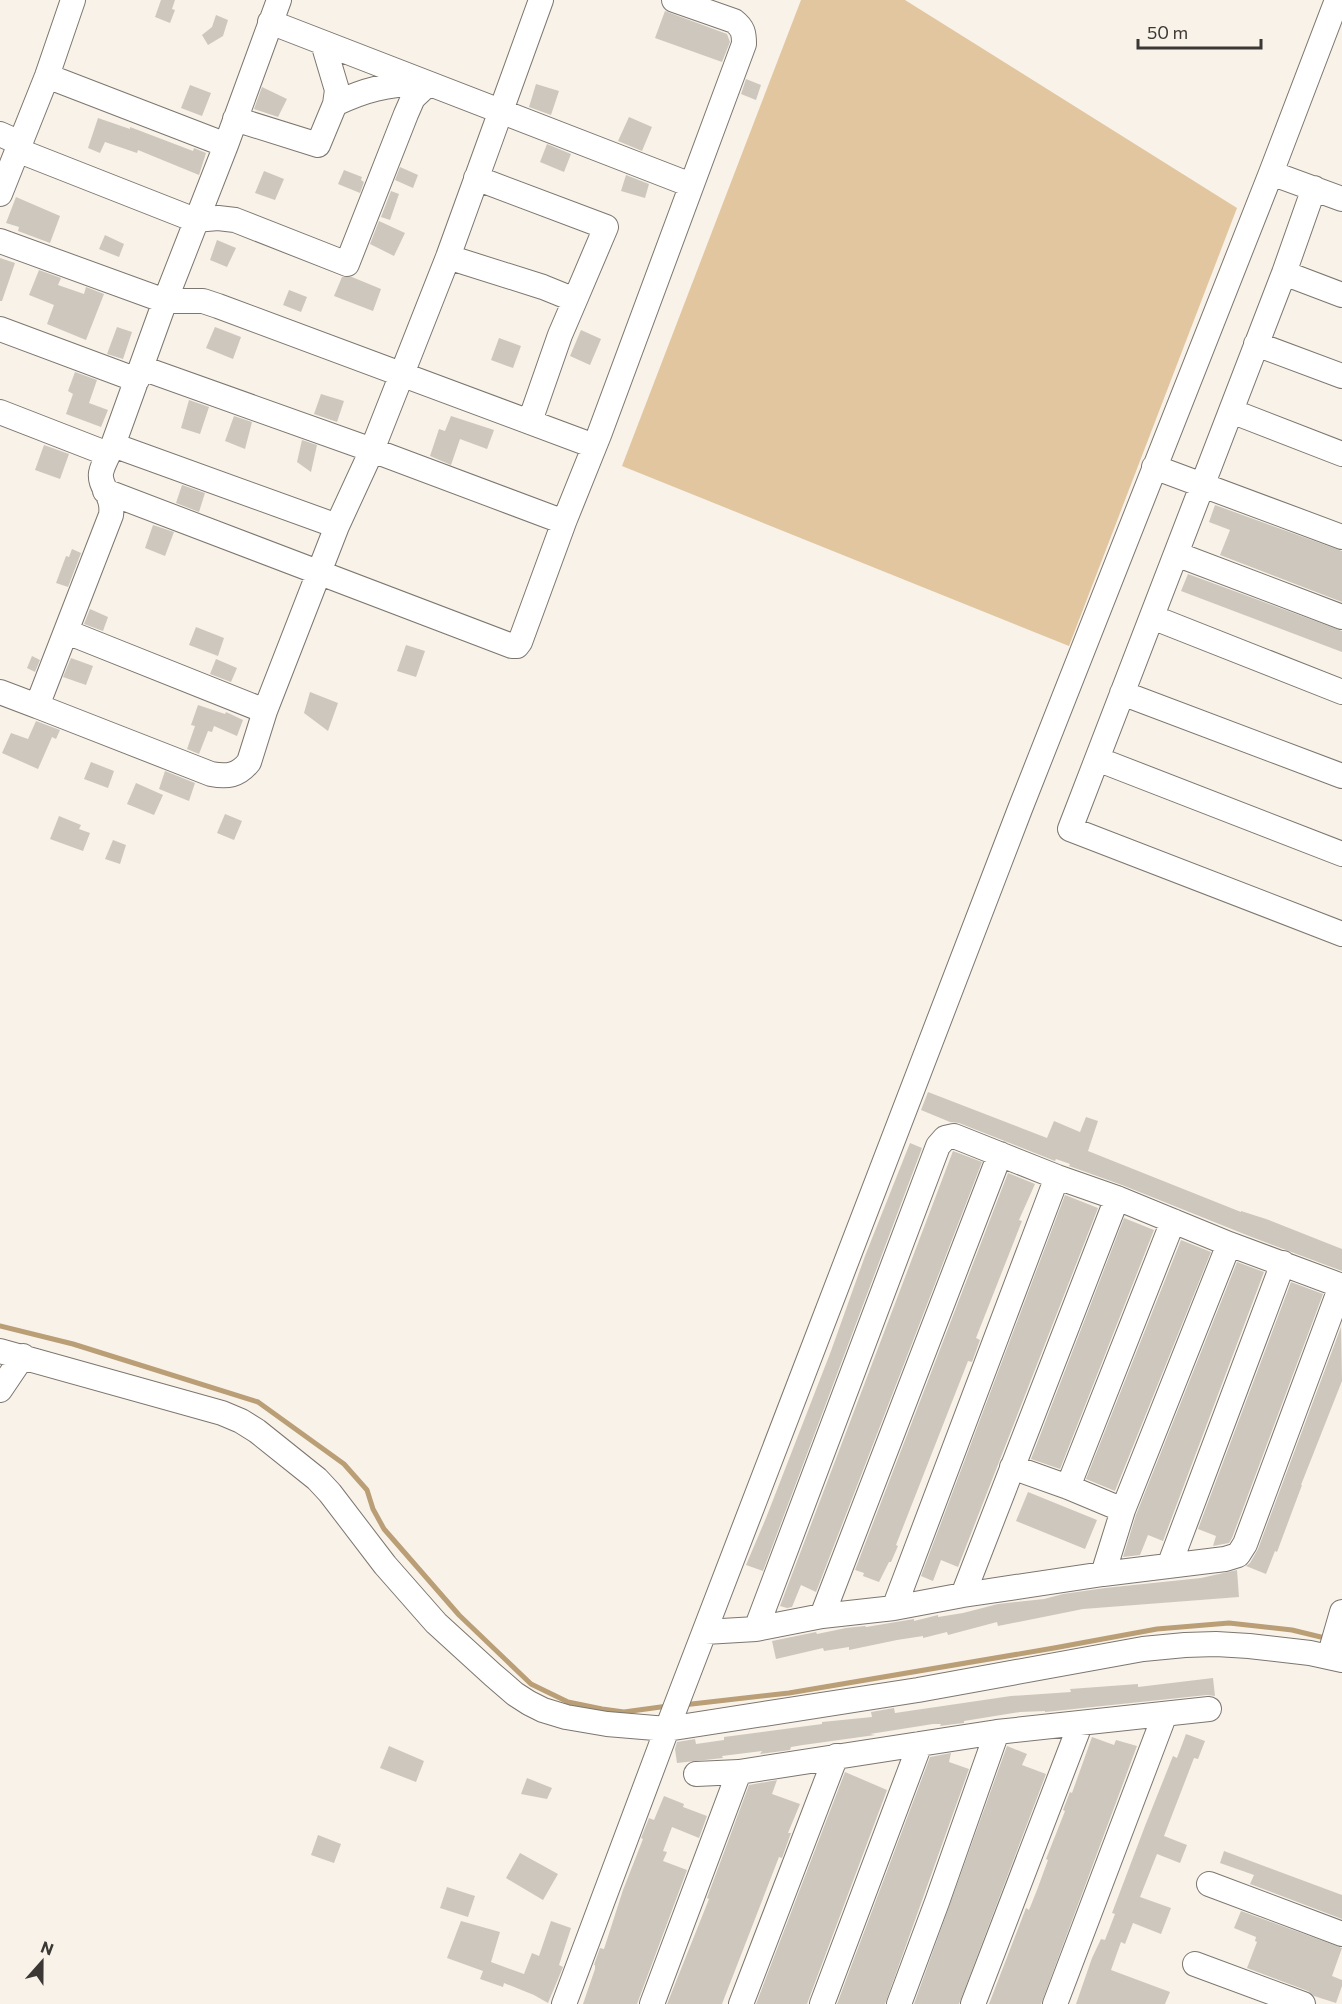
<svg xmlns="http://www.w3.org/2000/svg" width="1342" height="2004" viewBox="0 0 1342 2004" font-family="Commissioner,sans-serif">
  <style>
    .green { fill: #e1c6a0 }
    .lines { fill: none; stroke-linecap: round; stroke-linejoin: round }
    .stream { stroke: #ba9e76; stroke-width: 5 }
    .building { fill: #cdc7be }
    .minor-casing { stroke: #7c766e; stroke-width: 26 }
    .minor { stroke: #fff; stroke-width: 24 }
  </style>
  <rect width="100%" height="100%" fill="#f9f2e9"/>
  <!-- green -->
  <path class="green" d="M801 0H905L1237 208 1069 646 622 466Z"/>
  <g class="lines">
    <!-- stream -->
    <path class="stream" d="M0 1326 73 1344 258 1402 344 1464 367 1490 373 1509 384 1529 459 1615 531 1684 568 1702 602 1709 624 1712 668 1706
      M683 1705 789 1693 1054 1648 1157 1629 1229 1623 1292 1630 1329 1639"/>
  </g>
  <!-- building -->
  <path class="building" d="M161 0H175L172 9 175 10 170 23 155 17Z
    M665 11 727 34 730 42 722 62 655 38Z
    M216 15 228 20 223 36 208 45 202 35 212 27Z
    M746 79 761 85 756 100 741 94Z
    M536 84 559 91 551 115 529 107Z
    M190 85 211 93 202 116 181 108Z
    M262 87 287 99 278 117 254 109Z
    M629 117 652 127 642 151 618 141Z
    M98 118 130 129V127L193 151 194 148 206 153 199 175 138 150 137 153 105 142 100 153 88 148Z
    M547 144 571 154 564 172 540 162Z
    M400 167 418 175 413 188 395 180Z
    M344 170 362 177 361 180 364 182 360 193 338 184Z
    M264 171 284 179 275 200 255 193Z
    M626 175 649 184 645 198 621 191Z
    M391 191 399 194 390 220 381 217Z
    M16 197 60 216 50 243 18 231 19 227 6 223Z
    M379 221 405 233 394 256 370 244Z
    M105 235 124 244 119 257 99 249Z
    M217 240 236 248 227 267 210 260Z
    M0 258 15 263 2 301H0Z
    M39 270 61 278 58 285 84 294 86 287 104 294 86 340 47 324 54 305 29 295Z
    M342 277H352L381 289 373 311 334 296Z
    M289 290 307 297 301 312 283 305Z
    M117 327 132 332 123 359 107 354Z
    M215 327 241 337 233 359 206 348Z
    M581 330 601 339 590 365 570 356Z
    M499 338 521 346 513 368 491 360Z
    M75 372 97 380 89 403 108 410 101 427 66 414 73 394 68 391Z
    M321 394 344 401 337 422 314 414Z
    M189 400 209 407 200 434 181 428Z
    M234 416 252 422 245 449 225 441Z
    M451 416 494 430 487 449 460 439 451 465 430 456 439 429 445 431Z
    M302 440 317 445 311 472 297 462Z
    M44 445 69 454 60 479 35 470Z
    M182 485 205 493 199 512 176 503Z
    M1215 505 1342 551V602L1220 555 1230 530 1209 522Z
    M153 525 174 532 165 556 145 548Z
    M72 549 81 553 68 587 56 583 66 556 69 557Z
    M1188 574 1342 631V652L1181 591Z
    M90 609 108 617 103 631 84 624Z
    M196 627 224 638 218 656 189 645Z
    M406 645 425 651 416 677 397 671Z
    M32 656 40 660 35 672 27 668Z
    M71 658 93 666 86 685 63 677Z
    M216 659 237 668 231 682 210 674Z
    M310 692 338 703 328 731 304 713Z
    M198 705 225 714 226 712 243 720 237 736 214 726 212 732 208 731 199 754 187 749 195 726 191 725Z
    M36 721 60 730 56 739 52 737 38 769 2 753 11 733 28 739Z
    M91 762 114 771 108 788 84 779Z
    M165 771 195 783 189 801 159 789Z
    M136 783 163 795 154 815 127 804Z
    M225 814 242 821 234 840 217 833Z
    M59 816 81 825 79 829 90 833 83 851 50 839Z
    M113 840 126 845 120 864 105 859Z
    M928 1092 1047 1138 1054 1121 1080 1132 1086 1117 1098 1121 1088 1151 1241 1212V1211L1266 1219 1342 1249V1271L1249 1236 1122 1185 1069 1166 1070 1164 1056 1159 1055 1161 959 1123 950 1122 921 1110Z
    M910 1143 922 1148 763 1571 746 1565 766 1518 831 1351 865 1256Z
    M953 1151 982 1162 816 1592 801 1585 792 1607 787 1608 780 1606Z
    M1008 1173 1035 1184 1019 1220 1022 1221 976 1338 980 1340 972 1362 968 1361 896 1545 898 1546 891 1562H889L879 1582 863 1576 864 1573 855 1570Z
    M1065 1195 1098 1208 958 1567 941 1560 933 1581 921 1576Z
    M1124 1218 1154 1230 1060 1469 1031 1459Z
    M1181 1240 1211 1252 1115 1491 1086 1479Z
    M1237 1262 1264 1272 1163 1541 1148 1535 1140 1555 1123 1557 1136 1515Z
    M1291 1282 1323 1294 1232 1538 1229 1543 1213 1546 1216 1536 1198 1529Z
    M1341 1327 1342 1381 1301 1485H1302L1277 1552 1275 1551 1266 1574 1246 1566 1250 1563 1258 1549Z
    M1028 1492 1097 1520 1085 1549 1016 1521Z
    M1237 1570 1239 1597 1083 1609 998 1626 997 1622 948 1635 947 1632 923 1638V1636L897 1640 849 1650V1647L824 1651 823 1648 776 1659 772 1641 816 1632 817 1634 846 1628 865 1626 866 1627 914 1619V1621L938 1615V1617L963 1613 998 1604 1044 1599 1063 1594 1105 1588 1201 1578Z
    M1213 1678 1215 1696 1207 1695 1045 1712V1711L1020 1712 964 1721V1723L955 1724 940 1726 941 1724H933L870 1734 875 1735 803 1745 791 1747 790 1750 760 1754 762 1751 722 1756 723 1758 677 1763 675 1749 677 1742 695 1739 696 1744 724 1740V1737L822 1724V1722L872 1717 871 1712 894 1708 895 1713 1011 1696 1071 1692 1070 1689 1138 1684V1687Z
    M1186 1734 1205 1741 1198 1759 1194 1758 1164 1836 1187 1845 1180 1863 1157 1854 1140 1897 1171 1908 1161 1934 1133 1923 1125 1944 1121 1942 1111 1970 1170 1992 1165 2004H1076L1092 1958 1101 1939 1105 1940 1115 1914 1112 1913 1145 1826 1173 1756 1177 1758Z
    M1092 1737 1114 1745 1116 1740 1137 1746 1041 2004H989L1026 1908 1029 1910 1037 1890 1048 1860 1046 1859 1065 1811 1063 1810 1070 1792 1072 1793Z
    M389 1746 424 1761 416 1782 380 1768Z
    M1007 1746 1027 1754 1022 1765 1046 1774 959 2004H914Z
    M951 1753 949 1762 969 1769 885 2004H837L930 1757Z
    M845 1772 887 1790 807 2004H756Z
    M527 1778 552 1788 547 1799 521 1794Z
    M777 1780 772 1794 800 1804 788 1833H791L782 1858 779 1857 722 2004H667L709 1899 707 1898 749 1785Z
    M664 1796 684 1804 683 1807 707 1816 699 1838 672 1827 663 1851 667 1852 663 1861 687 1870 637 2004H583L595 1969V1965H594L600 1948 604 1949 623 1890 643 1839 641 1838 649 1818 654 1820Z
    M318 1835 341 1844 334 1863 311 1855Z
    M1224 1851 1342 1895V1919L1250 1884 1254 1875 1220 1863Z
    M520 1853 558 1874 543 1900 506 1878Z
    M447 1887 475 1896 468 1917 440 1908Z
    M1241 1911 1342 1948 1332 1976 1342 1980V1986L1336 2003 1314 1996 1308 1991 1247 1968 1257 1942 1255 1941 1256 1937 1234 1928Z
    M461 1921 500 1932 491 1962 524 1974 532 1953 539 1956 551 1921 571 1928 559 1965 563 1967 548 2003 534 1995 504 1983 503 1987 480 1979 483 1971 447 1958Z"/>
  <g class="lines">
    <defs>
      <path id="minor" d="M279 0 226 145 165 301 113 445C109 454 103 463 101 473 99 488 114 494 111 515L37 706 211 774C227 777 238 776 249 762L265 711 337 526 372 450 448 257 541 0
        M270 22 691 185
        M47 76 226 145
        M335 104C364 90 387 84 420 84
        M235 119 318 145 335 104 337 90 323 43
        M0 134 20 143
        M17 150 195 220 218 218 235 220 347 264 406 114 413 98 428 84
        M1271 173 1342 199
        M476 178 606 227 575 300
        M1314 188 1284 273 1070 829 1342 934
        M0 194 47 76 73 0
        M0 241 165 301H203L218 306 594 446
        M448 257 543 287 575 300 560 335 530 421
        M1284 273 1342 295
        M0 329 137 380
        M1256 344 1342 376
        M142 368 372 450 564 522 599 435 744 44C744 33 743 28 734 21L674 0
        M1231 411 1342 454
        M0 412 108 454
        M113 445 337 526
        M1154 467 1342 537
        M105 491 512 646H517L520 642 564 522
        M1176 554 1342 617
        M1152 617 1342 692
        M67 632 265 711
        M0 692 37 706
        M1122 693 1342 776
        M1097 759 1342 854
        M0 1351 222 1413 241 1421 257 1431 317 1479 330 1493 385 1565 436 1623 493 1675 515 1694 529 1703 543 1710 566 1717 607 1724 667 1729 918 1690 1143 1649 1185 1645 1216 1644 1249 1646 1310 1653 1342 1660
        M0 1390 23 1356
        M1012 1467 1068 1487 1123 1510
        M1068 1487 1173 1221
        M1169 1566 1283 1263
        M1103 1574 1123 1510 1229 1244
        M963 1595 1117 1198
        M894 1608 1057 1177
        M822 1616 1000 1154
        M756 1629 938 1146 945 1138 954 1136 1057 1177 1117 1198 1229 1244 1342 1286
        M705 1632 756 1629 822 1616 894 1608 963 1595 1103 1574 1225 1559 1238 1555 1245 1544 1341 1286
        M1329 1657 1342 1612
        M696 1774 739 1772 997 1732 1209 1709
        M1209 1884 1342 1934
        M1195 1964 1303 2004
        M564 2004 667 1729 1020 809 1271 173 1337 0
        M652 2004 739 1772
        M741 2004 836 1756
        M822 2004 920 1744
        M899 2004 937 1902 997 1732
        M973 2004 1080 1725
        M1055 2004 1165 1714"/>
    </defs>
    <!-- minor casing -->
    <use href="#minor" class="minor-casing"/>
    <!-- minor -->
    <use href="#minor" class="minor"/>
  </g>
  <!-- north arrow -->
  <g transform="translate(42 1962) rotate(21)" stroke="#f9f2e9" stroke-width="4.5" paint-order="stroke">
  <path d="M0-4.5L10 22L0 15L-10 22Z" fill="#3a3734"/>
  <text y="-9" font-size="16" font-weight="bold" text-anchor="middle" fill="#3a3734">N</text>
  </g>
  <!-- scale -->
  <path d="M1138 39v9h123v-9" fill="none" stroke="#3a3734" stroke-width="3"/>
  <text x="1147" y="39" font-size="18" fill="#3a3734" stroke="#f9f2e9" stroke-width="4.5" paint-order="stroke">50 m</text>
</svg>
